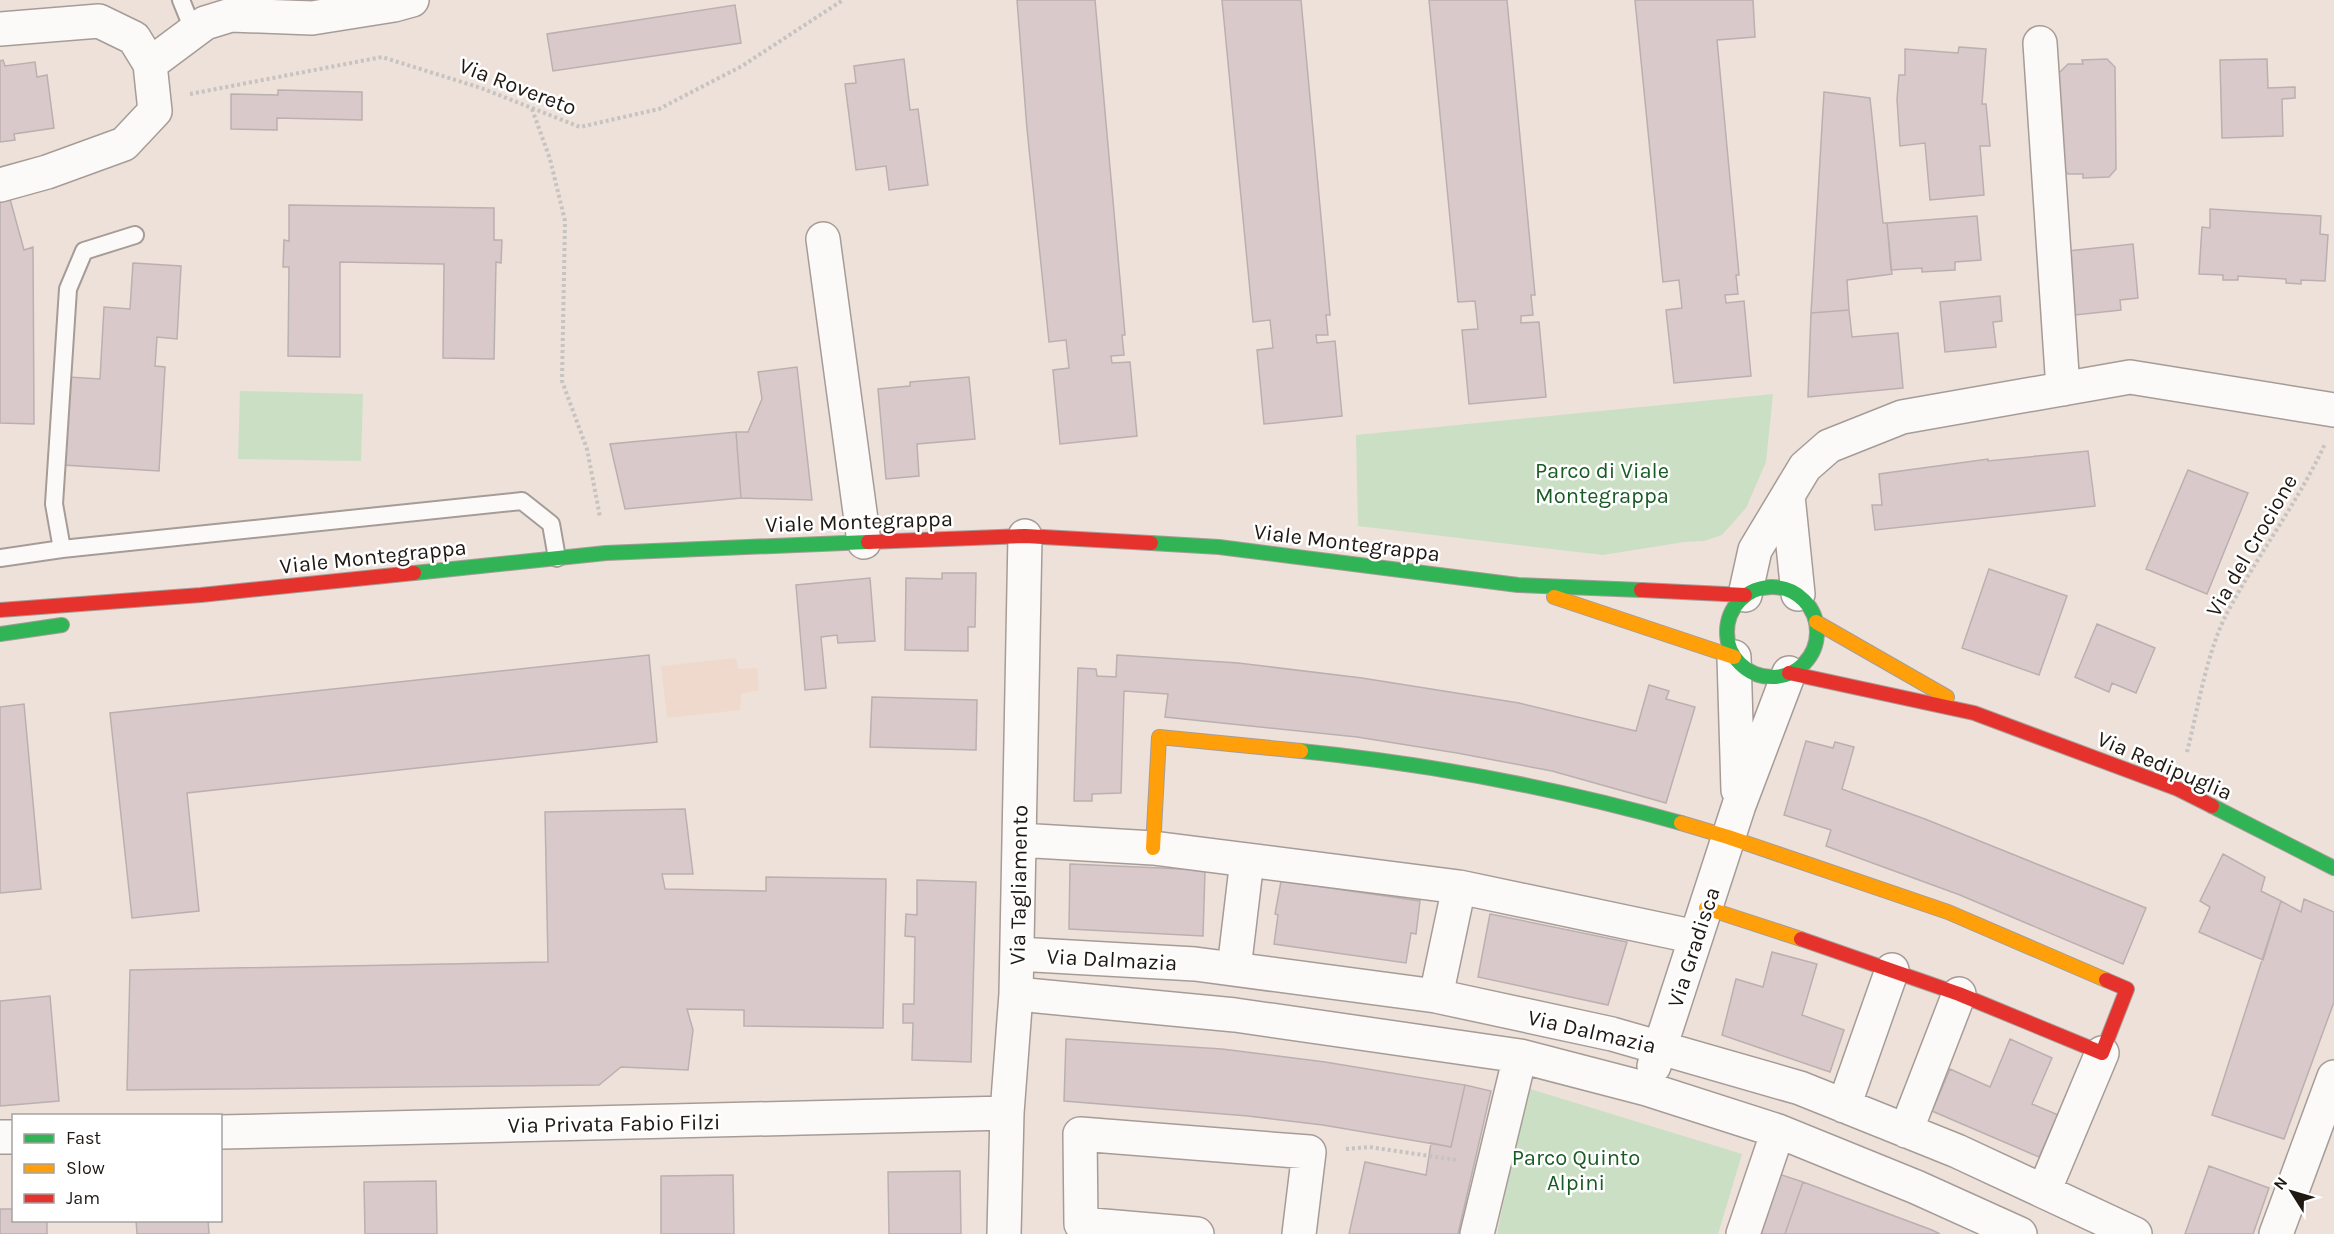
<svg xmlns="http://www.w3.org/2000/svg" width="2334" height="1234" viewBox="0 0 2334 1234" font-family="Karla,sans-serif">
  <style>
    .built { fill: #efd9cd }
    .green { fill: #cbdfc4 }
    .building { fill: #dac9cb; stroke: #bab0af; stroke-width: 1.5 }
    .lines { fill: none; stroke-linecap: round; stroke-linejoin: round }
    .lane-casing { stroke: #a69c97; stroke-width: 20 }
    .street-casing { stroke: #a69c97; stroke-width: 36 }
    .fast-casing { stroke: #a69c97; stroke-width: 16 }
    .slow-casing { stroke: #a69c97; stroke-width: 16 }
    .jam-casing { stroke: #a69c97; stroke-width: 16 }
    .path { stroke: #c6c3c0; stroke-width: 4; stroke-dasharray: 3 3; stroke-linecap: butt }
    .lane { stroke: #fcfaf9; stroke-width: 16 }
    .street { stroke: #fcfaf9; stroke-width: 33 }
    .fast { stroke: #30b455; stroke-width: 14 }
    .slow { stroke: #ff9f0a; stroke-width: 14 }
    .jam { stroke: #e5322d; stroke-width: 14 }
    .labels { text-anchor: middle; stroke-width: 5; stroke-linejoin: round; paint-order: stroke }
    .street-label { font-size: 22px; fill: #1f1813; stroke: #fff }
    .park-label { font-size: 22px; fill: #195b24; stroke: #fff }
  </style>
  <rect width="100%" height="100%" fill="#ede1da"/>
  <!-- built -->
  <path class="built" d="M736 658 738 669 757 668 759 690 741 694 740 710 667 718 661 666Z"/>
  <!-- green -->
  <path class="green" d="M240 391 363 394 361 461 238 459Z
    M1773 394 1766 462 1746 508 1722 535 1704 541 1684 542 1603 555 1358 526 1356 435Z
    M1527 1088 1742 1154 1718 1234H1497Z"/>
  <!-- building -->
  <path class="building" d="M1017 0H1095L1125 335H1122L1124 355 1111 356 1112 363 1130 362 1137 436 1060 444 1053 370 1069 368 1066 340 1049 342 1027 129Z
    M1222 0H1301L1330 315H1326L1328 335H1316L1317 343 1335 341 1342 416 1264 424 1257 350 1273 348 1270 320 1253 322Z
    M1429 0H1507L1535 295H1531L1533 315 1521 316V323L1539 322 1546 397 1469 404 1462 330 1478 329 1475 301 1458 302Z
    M1635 0H1753L1755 37 1717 40 1739 275H1736L1738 294 1725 295 1726 303 1744 301 1751 376 1674 383 1666 310 1682 308 1679 280 1663 282Z
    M735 5 741 43 553 71 547 34Z
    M1959 47 1986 49 1982 104H1986L1990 146H1980L1984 195 1930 200 1925 143 1900 146 1897 99 1899 75H1905V49L1958 53Z
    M904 59 910 110 918 109 928 185 889 190 886 166 856 170 845 84 856 83 854 66Z
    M2107 59 2115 67 2116 169 2109 177 2083 178V174H2068L2058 164 2057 75 2068 64H2083L2082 60Z
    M2267 59 2268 88 2295 87V98L2282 99 2283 136 2222 138 2220 60Z
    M3 60 5 66 35 62 37 77 47 75 54 128 14 134 15 140 0 142V61Z
    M278 90 362 92V120L277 118V130L231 129V94L278 95Z
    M1824 92 1870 98 1883 223H1887L1892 274 1847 280 1849 310 1811 313Z
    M10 199 24 250 33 247 34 424 0 423V202Z
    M289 205 494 208V240H502L501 263 496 262 494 359 443 358 444 264 340 262V357L288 356 289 267H283L284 240 289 241Z
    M2210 209 2321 216 2320 234 2328 235 2325 281 2301 280V284L2286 283V279L2238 276V280H2223V275L2199 274 2202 227 2210 228Z
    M1977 216 1981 260 1955 262V270L1922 272V268L1891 270 1887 223Z
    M2133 244 2138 298 2120 300 2121 310 2075 315 2068 251Z
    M133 263 181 266 177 339 157 337 155 366 165 367 159 471 63 465 69 377 100 379 104 307 130 309Z
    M2000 296 2002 321 1993 322 1996 347 1945 352 1940 302Z
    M1849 310 1852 337 1898 333 1903 388 1808 397 1811 313Z
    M797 367 812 500 741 498 736 432H748L762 399 758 372Z
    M969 377 975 439 917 444 919 476 886 479 878 389 910 386V382Z
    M736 432 741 498 625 509 610 444Z
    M2088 451 2095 506 1875 530 1872 505H1882L1879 474 1988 459V461Z
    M2188 470 2248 493 2207 594 2146 569Z
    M1989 569 2067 596 2039 675 1962 648Z
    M942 573H976L975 627H968V651L905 650 906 578 942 579Z
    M870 578 875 641 838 643 837 635 821 637 826 688 805 690 796 585Z
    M2097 624 2155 648 2136 693 2112 683 2109 692 2075 677Z
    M649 655 657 742 187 793 199 911 132 918 110 713Z
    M1117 655 1238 663 1362 678 1519 703 1636 731 1649 685 1669 691 1666 699 1695 707 1666 803 1552 771 1457 753 1357 737 1165 717 1168 694 1124 691 1121 793 1092 794V801H1074L1078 668 1096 669 1097 676 1116 677Z
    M872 697 977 700 976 750 870 747Z
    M24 704 41 889 0 893V707Z
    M1806 741 1833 748 1835 742 1854 747 1842 789 1925 819 2146 908 2123 964 1960 895 1826 846 1831 830 1784 815Z
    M685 809 693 874H662L665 889 766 891V877L886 879 883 1028 744 1026V1010L687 1009 693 1030 688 1070 621 1067 599 1085 127 1090 130 970 548 962 545 812Z
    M2223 854 2265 877 2261 891 2281 901 2263 960 2199 932 2210 907 2200 901Z
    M1070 864 1205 870 1203 936 1069 929Z
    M917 880 976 882 971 1062 912 1060 913 1023H903V1004H914L915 937 905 936 906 914 917 915Z
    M1281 881 1420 901 1416 934 1411 933 1406 963 1274 944 1278 915 1275 914Z
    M2304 899 2334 912V1002L2284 1139 2212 1115 2281 901 2301 912Z
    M1490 914 1627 942 1608 1005 1478 977Z
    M1772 952 1817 964 1802 1015 1844 1030 1830 1072 1722 1035 1736 979 1763 987Z
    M50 996 59 1101 0 1106V1001Z
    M1066 1039 1222 1049 1325 1062 1465 1085 1451 1147 1323 1125 1248 1116 1064 1101Z
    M2010 1039 2052 1058 2032 1104 2058 1115 2039 1157 1932 1111 1950 1069 1990 1087Z
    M1465 1085 1491 1091 1458 1234H1349L1365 1162 1426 1175 1431 1143 1451 1147Z
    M2209 1166 2269 1188 2253 1234H2185Z
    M960 1171 961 1234H889L888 1172Z
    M1776 1173 1803 1182 1785 1234H1755Z
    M733 1175 734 1234H661V1176Z
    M436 1181 437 1234H365L364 1182Z
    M1803 1182 1932 1230 1940 1234H1785Z
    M0 1209H14V1220H47V1234H0Z
    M136 1220H208L209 1234H137Z"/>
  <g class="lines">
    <defs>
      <path id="lane" d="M181 0 194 32
        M62 549 54 504 68 289 84 251 135 235
        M0 558 62 549 522 501 551 524 557 558"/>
      <path id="street" d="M0 29 99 21 134 38 150 64 155 111 124 144 47 172 0 185
        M2040 43 2063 389
        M150 64 205 23 231 15 312 18 394 5 412 0
        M823 239 864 542
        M1788 496 1798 594
        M1745 595 1755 550 1805 467 1829 446 1902 417 2130 377 2334 410
        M1734 657 1738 790
        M1019 840 1153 848 1459 887 1436 996
        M1459 887 1696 937
        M1017 954 1195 964 1436 996 1612 1034 1800 1088 1957 1151 2135 1234
        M1234 969 1247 860
        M1016 994 1235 1015 1520 1056 1647 1089 1778 1131 1916 1187 2020 1234
        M1654 1066 1739 805 1789 673
        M1844 1106 1892 970
        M1906 1131 1959 994
        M220 1132 1007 1113
        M0 1137H14
        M2044 1191 2102 1053
        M1004 1234 1007 1113 1016 994 1025 536
        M1197 1234 1081 1224 1080 1134 1309 1152 1299 1234
        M1477 1234 1520 1056
        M1743 1234 1778 1131
        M2276 1234 2334 1077"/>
      <path id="fast" d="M1151 543 1219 547 1518 585 1641 590
        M414 573 606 553 868 542
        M1727 632a45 45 0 1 1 90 0a45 45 0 1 1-90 0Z
        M0 634 62 625
        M1301 751C1430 764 1557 788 1681 823
        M2212 806 2334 868"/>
      <path id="slow" d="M1554 597 1734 657
        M1816 622 1947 697
        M1681 823 1728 837 1948 912 2106 980
        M1153 848 1159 737 1301 751
        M1706 908 1801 939"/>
      <path id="jam" d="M868 542 1025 536 1151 543
        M1641 590 1745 595
        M0 610 201 595 414 573
        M1789 673 1974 713 2178 789 2212 806
        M1801 939 1959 994 2102 1053 2127 989 2106 980"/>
    </defs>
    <!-- lane casing -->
    <use href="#lane" class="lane-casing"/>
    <!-- street casing -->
    <use href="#street" class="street-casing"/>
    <!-- fast casing -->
    <use href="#fast" class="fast-casing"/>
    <!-- slow casing -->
    <use href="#slow" class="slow-casing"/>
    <!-- jam casing -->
    <use href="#jam" class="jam-casing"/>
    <!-- path -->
    <path class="path" d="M190 94 382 57 481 88 580 127 659 109 742 66 843 0
      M532 109 550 159 565 221 562 381 587 449 600 517
      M2187 752C2198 709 2206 655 2226 615 2256 557 2297 504 2325 444
      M1346 1149 1369 1147 1457 1160"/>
    <!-- lane -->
    <use href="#lane" class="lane"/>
    <!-- street -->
    <use href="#street" class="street"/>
    <!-- fast -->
    <use href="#fast" class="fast"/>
    <!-- slow -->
    <use href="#slow" class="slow"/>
    <!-- jam -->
    <use href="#jam" class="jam"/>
  </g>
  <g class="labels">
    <!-- street labels -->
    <g class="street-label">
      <text transform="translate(518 86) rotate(21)" y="8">Via Rovereto</text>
      <text transform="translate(859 521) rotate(-2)" y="8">Viale Montegrappa</text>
      <text transform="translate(1347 542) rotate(7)" y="8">Viale Montegrappa</text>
      <text transform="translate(2251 545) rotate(-60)" y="8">Via del Crocione</text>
      <text transform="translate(373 556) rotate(-6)" y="8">Viale Montegrappa</text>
      <text transform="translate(2165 765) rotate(23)" y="8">Via Redipuglia</text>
      <text transform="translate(1018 885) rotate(-89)" y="8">Via Tagliamento</text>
      <text transform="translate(1693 947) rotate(-72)" y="8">Via Gradisca</text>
      <text transform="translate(1112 959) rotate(3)" y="8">Via Dalmazia</text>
      <text transform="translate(1592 1031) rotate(13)" y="8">Via Dalmazia</text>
      <text transform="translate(614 1123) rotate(-1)" y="8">Via Privata Fabio Filzi</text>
    </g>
    <!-- park labels -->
    <g class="park-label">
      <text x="1602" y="478">Parco di Viale<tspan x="1602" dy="25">Montegrappa</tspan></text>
      <text x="1576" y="1165">Parco Quinto<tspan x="1576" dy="25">Alpini</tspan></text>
    </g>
  </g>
  <!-- legend -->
  <rect x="12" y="1114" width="210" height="108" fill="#ffffff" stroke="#a5a3a1" stroke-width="1.5"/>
  <rect x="24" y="1134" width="30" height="9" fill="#30b455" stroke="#a5a3a1" stroke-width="1.5"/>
  <text x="66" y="1144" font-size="18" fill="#1f1813">Fast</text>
  <rect x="24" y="1164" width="30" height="9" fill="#ff9f0a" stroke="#a5a3a1" stroke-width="1.5"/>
  <text x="66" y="1174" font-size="18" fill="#1f1813">Slow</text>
  <rect x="24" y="1194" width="30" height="9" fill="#e5322d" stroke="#a5a3a1" stroke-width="1.5"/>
  <text x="66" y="1204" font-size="18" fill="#1f1813">Jam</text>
  <!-- north arrow -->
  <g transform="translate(2292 1192) rotate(307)" stroke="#ffffff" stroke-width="4.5" paint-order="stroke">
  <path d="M0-4.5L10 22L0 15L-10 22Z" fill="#1f1813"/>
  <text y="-9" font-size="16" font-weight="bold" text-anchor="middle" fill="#1f1813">N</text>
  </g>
</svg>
